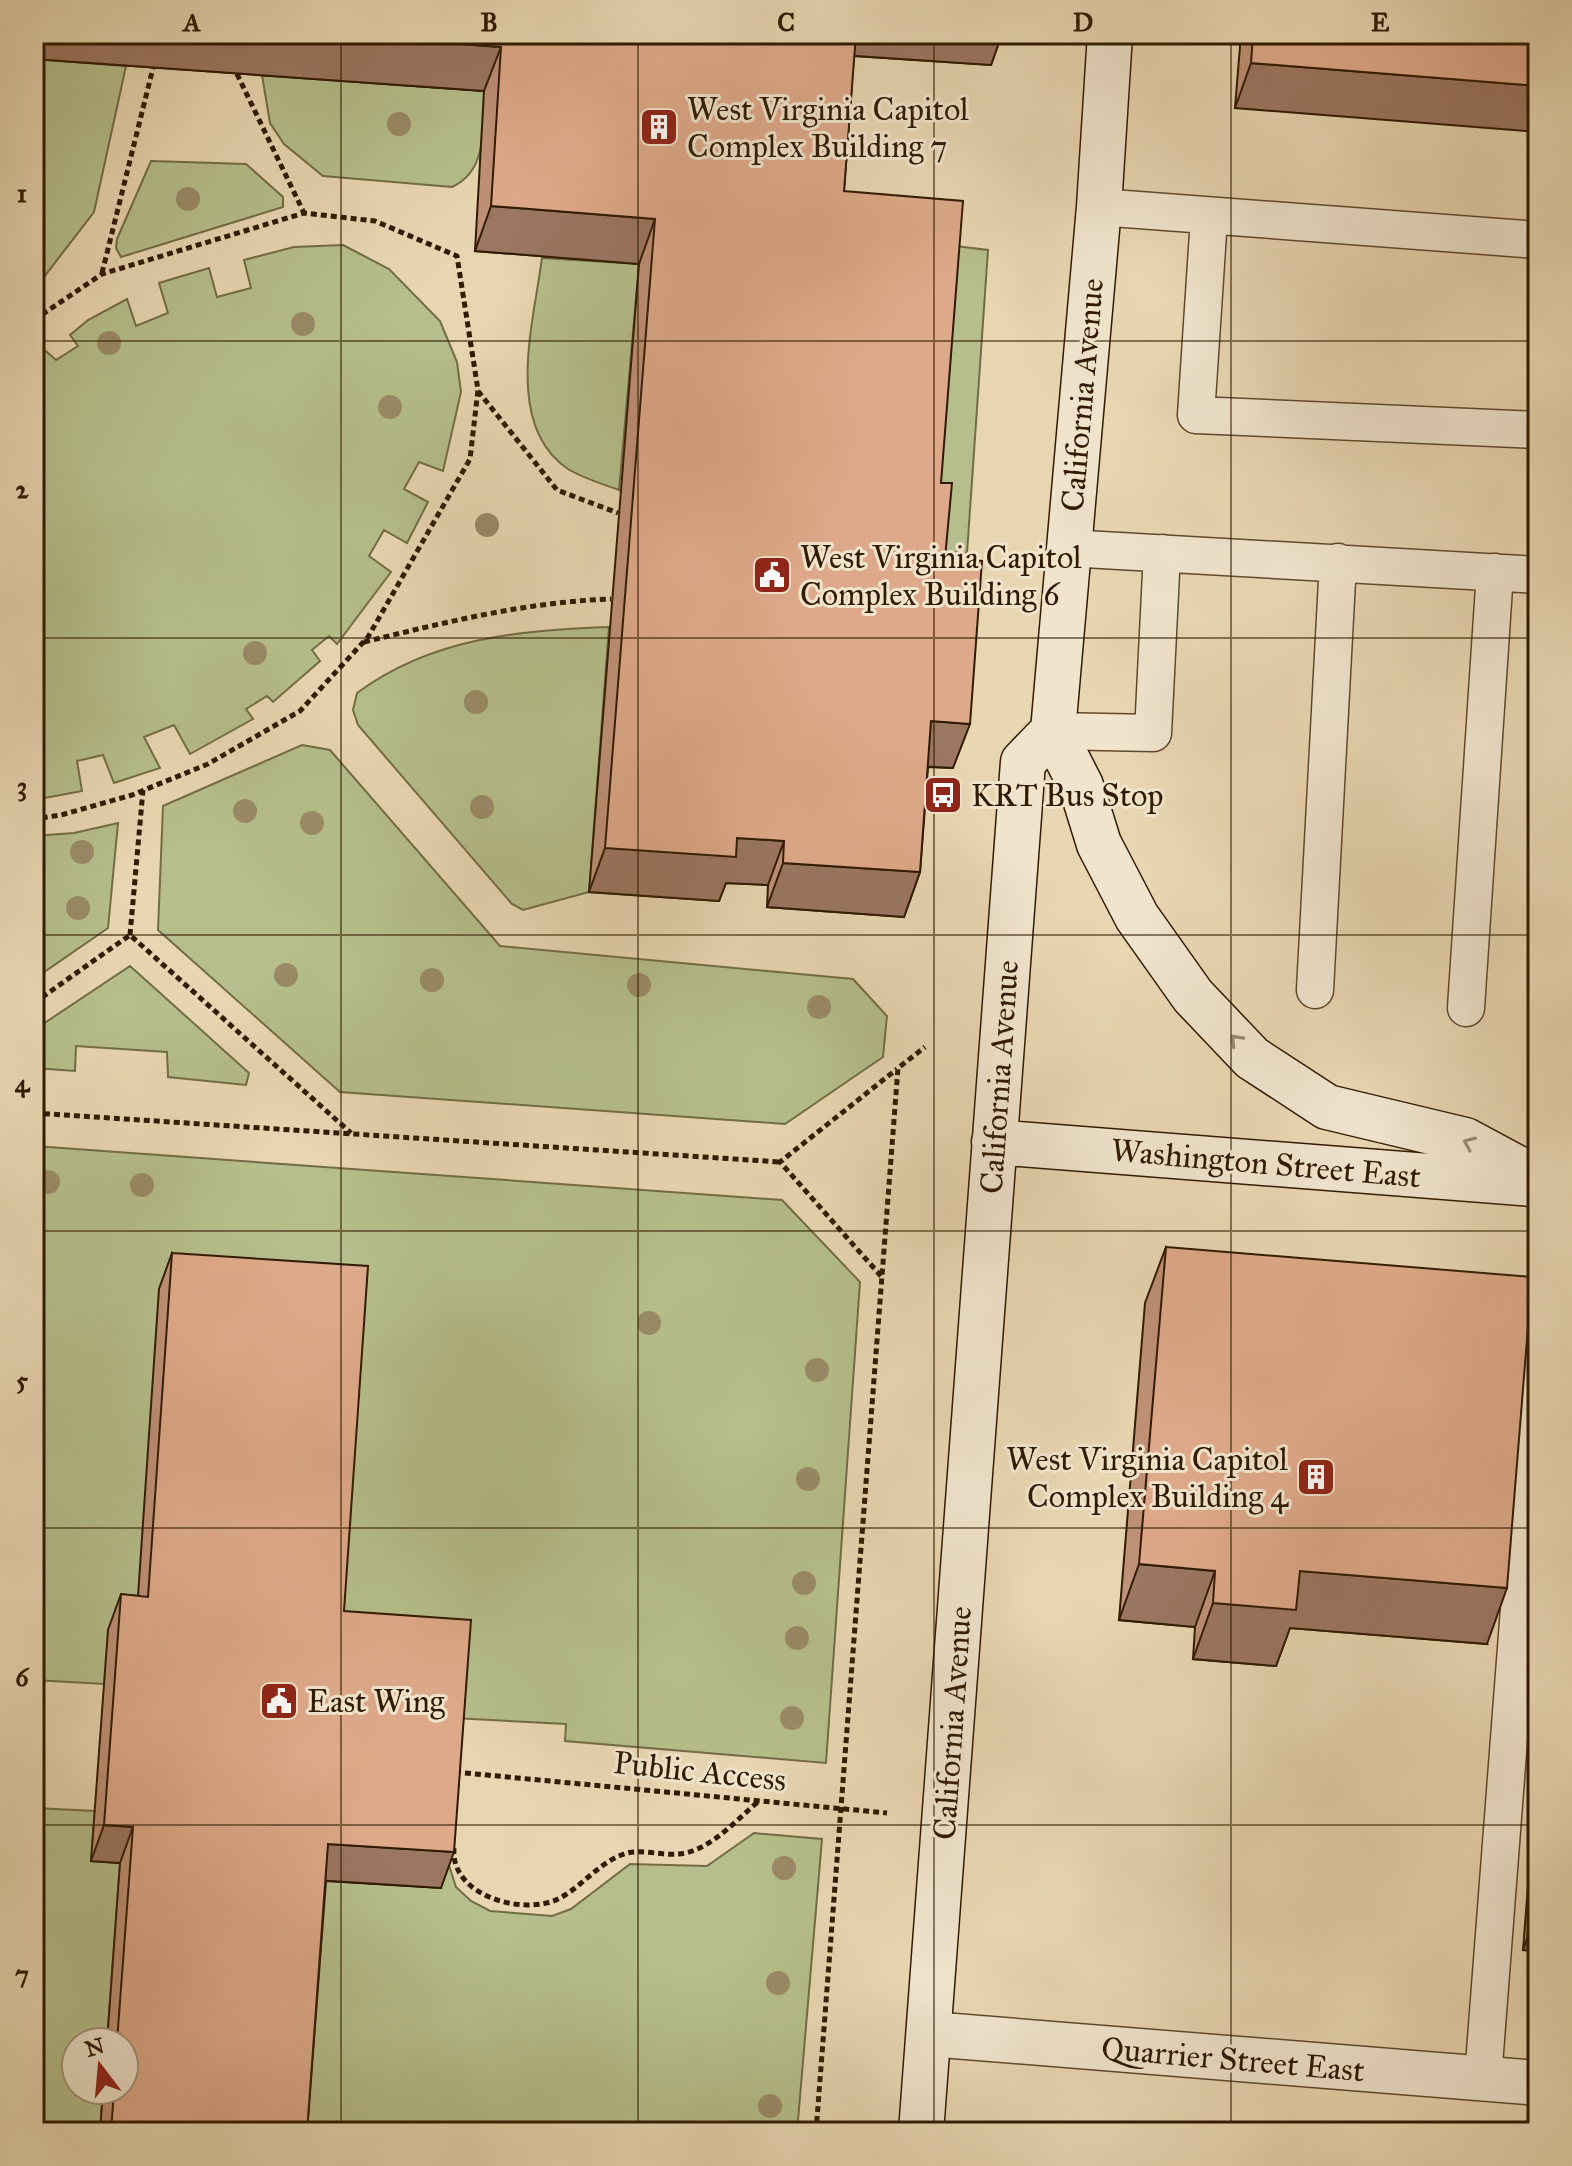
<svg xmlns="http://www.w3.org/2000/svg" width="1572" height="2166" viewBox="0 0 1572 2166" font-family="'IM FELL Great Primer',serif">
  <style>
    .green { fill: #b5be8c; stroke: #726c46; stroke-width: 2 }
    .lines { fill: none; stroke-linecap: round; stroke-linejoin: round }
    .lane-casing { stroke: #5e492c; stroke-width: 39 }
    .street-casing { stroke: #5e492c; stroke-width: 47 }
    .secondary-casing { stroke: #301a00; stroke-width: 47 }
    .path { stroke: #301a00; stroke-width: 5; stroke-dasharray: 6 4; stroke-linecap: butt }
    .lane { stroke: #f0e4cd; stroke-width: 36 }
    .street { stroke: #f0e4cd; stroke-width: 44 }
    .secondary { stroke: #f0e4cd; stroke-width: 44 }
    .tree { fill: #998a67 }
    .wall { fill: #bf9177; stroke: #301a00; stroke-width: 2 }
    .shaded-wall { fill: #9b7661; stroke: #301a00; stroke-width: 2 }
    .building { fill: #dea98a; stroke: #301a00; stroke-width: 2 }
    .oneway { stroke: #9a8971 }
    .grid { fill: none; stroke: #301a00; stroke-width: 2; stroke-opacity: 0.55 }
    .labels { text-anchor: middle; stroke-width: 6; stroke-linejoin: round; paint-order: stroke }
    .poi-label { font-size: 32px; fill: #301a00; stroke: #f0e4cd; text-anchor: start }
    .street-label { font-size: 32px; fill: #301a00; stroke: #f0e4cd }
    .neatline { fill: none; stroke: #301a00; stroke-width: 3 }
    .grid-label { font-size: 26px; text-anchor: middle; font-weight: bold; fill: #301a00 }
  </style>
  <rect width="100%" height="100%" fill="#e8d6b2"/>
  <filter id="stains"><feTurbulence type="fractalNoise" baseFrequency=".0025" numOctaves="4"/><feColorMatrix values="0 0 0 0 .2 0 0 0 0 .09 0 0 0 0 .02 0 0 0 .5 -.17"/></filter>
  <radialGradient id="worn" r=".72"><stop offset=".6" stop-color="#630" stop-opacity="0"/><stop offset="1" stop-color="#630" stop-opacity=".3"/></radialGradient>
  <!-- green -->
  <path class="green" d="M34 59 126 66 94 212 34 290Z
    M262 75 484 91C482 126 489 170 452 187L323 176 284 144 270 123Z
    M151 161 246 164 283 197V207L121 257 116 248 117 239Z
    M343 245 389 269 440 321 457 362 461 392 443 471 419 462 404 489 428 502 407 543 384 530 369 556 391 572 337 644 329 636 312 650 320 661 273 702 267 696 246 709 253 719 190 754 174 725 144 737 160 768 114 783 103 755 77 761 82 791 34 800V361L46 351 56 360 78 346 70 335 88 320 127 299 136 326 168 313 159 283 209 268 217 297 251 288 244 260 294 247Z
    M947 245 988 250 967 553 933 551Z
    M542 258 639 264 619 490C603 484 582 478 568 469 503 425 534 321 542 258Z
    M609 627 589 892 523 910 512 904 358 725 353 710 357 693C431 638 520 630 609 627Z
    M302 745 330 750 500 946 853 979 887 1016 883 1057 785 1124 340 1092 158 930 163 806Z
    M118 823 108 928 34 979V836L74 833Z
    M130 966 249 1073 246 1085 168 1077 167 1052 76 1046 75 1071 34 1068V1030Z
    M34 1146 782 1200 860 1282 826 1763 565 1741 566 1724 453 1718 135 1633 105 1684 34 1680Z
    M34 1808 95 1811 91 1861 120 1863 107 2042H76V2090H103L100 2132H34Z
    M754 1833 822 1839 797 2132H296L315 1880 444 1850 456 1887 471 1901 490 1911 552 1916 571 1909 630 1864 707 1866Z"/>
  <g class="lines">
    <defs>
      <path id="lane" d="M1099 207 1538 240
        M1209 218 1196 415 1538 430
        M1067 548 1538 575
        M1053 731 1153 733 1162 553
        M1315 990 1338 562
        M1466 1008 1495 572
        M1483 2078 1538 1361"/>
      <path id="street" d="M929 2034 1538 2083"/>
      <path id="secondary" d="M1053 731 1081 786 1099 844 1137 917 1193 996 1252 1058 1327 1107 1465 1140 1538 1179
        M994 1142 1532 1184
        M921 2132 1023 762 1053 731 1099 207 1110 34"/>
    </defs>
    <!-- lane casing -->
    <use href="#lane" class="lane-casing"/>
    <!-- street casing -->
    <use href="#street" class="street-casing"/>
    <!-- secondary casing -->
    <use href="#secondary" class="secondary-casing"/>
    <!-- path -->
    <path class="path" d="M237 74 304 213
      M102 273 153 68
      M34 320 102 274 304 213 375 221 457 256 478 390 470 459 368 637 300 711 208 764 132 795 61 815 34 819
      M478 391 557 490 618 513
      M364 642C447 622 526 602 611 599
      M130 935 143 790
      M34 1003 130 935 351 1133
      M34 1113 780 1162
      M881 1276 780 1162 897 1069
      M455 1772 887 1813
      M454 1848C450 1896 523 1916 558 1899 582 1887 598 1863 624 1854 640 1848 661 1856 679 1854 710 1851 736 1820 759 1801
      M816 2132 898 1068 925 1047"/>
    <!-- lane -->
    <use href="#lane" class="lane"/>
    <!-- street -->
    <use href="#street" class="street"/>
    <!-- secondary -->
    <use href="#secondary" class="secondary"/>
  </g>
  <!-- trees -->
  <g class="tree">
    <circle cx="399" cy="124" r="12"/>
    <circle cx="188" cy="199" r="12"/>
    <circle cx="303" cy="324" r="12"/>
    <circle cx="109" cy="343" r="12"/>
    <circle cx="390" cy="407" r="12"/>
    <circle cx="487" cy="525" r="12"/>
    <circle cx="255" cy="653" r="12"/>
    <circle cx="476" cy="702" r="12"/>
    <circle cx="482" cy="807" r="12"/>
    <circle cx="245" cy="811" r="12"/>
    <circle cx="312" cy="823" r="12"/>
    <circle cx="82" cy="852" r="12"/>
    <circle cx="78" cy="908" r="12"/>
    <circle cx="286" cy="975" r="12"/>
    <circle cx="432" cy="980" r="12"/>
    <circle cx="639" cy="985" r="12"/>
    <circle cx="819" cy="1007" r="12"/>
    <circle cx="48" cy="1182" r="12"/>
    <circle cx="142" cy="1185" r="12"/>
    <circle cx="649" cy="1323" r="12"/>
    <circle cx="817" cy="1370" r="12"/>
    <circle cx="808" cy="1479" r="12"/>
    <circle cx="804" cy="1583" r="12"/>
    <circle cx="797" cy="1638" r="12"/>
    <circle cx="792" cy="1718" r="12"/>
    <circle cx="784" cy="1868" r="12"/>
    <circle cx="778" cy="1983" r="12"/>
    <circle cx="770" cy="2106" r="12"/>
  </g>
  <!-- wall -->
  <path class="wall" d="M1002 34 991 65 854 56 844 191 941 483 945 558 953 768 928 767 920 872 904 917 767 907 768 885 726 883 719 901 589 892 639 264 475 251 484 91 34 59Z
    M1241 34H1538L1235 108Z
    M1166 1247 1487 1644 1290 1628 1276 1666 1193 1659 1195 1627 1119 1620 1145 1303Z
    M172 1253 344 1611 441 1888 326 1881 307 2132H100L103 2090H124V2042H107L120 1863 91 1861 108 1630 121 1594 138 1596 159 1289Z
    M1538 1787V1951L1523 1950 1535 1795Z"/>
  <!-- shaded-wall -->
  <path class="shaded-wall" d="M34 34H325L501 47 484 91 34 59Z
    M849 34H1002L991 65 841 55Z
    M1251 63 1538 86V132L1235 108Z
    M491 206 655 219 639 264 475 251Z
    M931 721 970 724 953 768 915 766Z
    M737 838 784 841 768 885 726 883 719 901 589 892 605 848Z
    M783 863 920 872 904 917 767 907Z
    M1139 1564 1215 1571 1195 1627 1119 1620Z
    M1300 1571 1507 1588 1487 1644 1290 1628 1276 1666 1193 1659 1213 1603Z
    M104 1825 133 1827 120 1863 91 1861Z
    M328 1844 454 1852 441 1888 315 1880Z
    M1532 1924 1538 1925V1951L1523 1950Z"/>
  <!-- building -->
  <path class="building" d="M325 34H856L844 191 963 201 941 483H952L945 558 982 561 970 724 931 721 920 872 783 863 784 841 737 838 736 857 605 848 655 219 491 206 501 47Z
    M1253 34H1538V86L1251 63Z
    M1166 1247 1532 1277 1507 1588 1300 1571 1296 1610 1213 1603 1215 1571 1139 1564Z
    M172 1253 368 1266 344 1611 471 1620 454 1852 328 1844 307 2132H111L114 2090H124V2042H117L133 1827 104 1825 121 1594 148 1597Z
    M1538 1852V1925L1532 1924Z"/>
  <!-- one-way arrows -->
  <defs><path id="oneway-chevron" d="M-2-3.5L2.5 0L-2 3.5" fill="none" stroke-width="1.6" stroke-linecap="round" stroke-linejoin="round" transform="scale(2)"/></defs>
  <g class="oneway">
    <use href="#oneway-chevron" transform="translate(1236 1040) rotate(-133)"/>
    <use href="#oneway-chevron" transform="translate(1469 1143) rotate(-157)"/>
  </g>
  <!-- grid -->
  <path class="grid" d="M341 34V2132M638 34V2132M934 34V2132M1231 34V2132M34 341H1538M34 638H1538M34 935H1538M34 1231H1538M34 1528H1538M34 1825H1538"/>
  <!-- icons -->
  <defs>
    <symbol id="building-square" viewBox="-11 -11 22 22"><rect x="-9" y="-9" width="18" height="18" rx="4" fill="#8f2418" stroke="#f0e4cd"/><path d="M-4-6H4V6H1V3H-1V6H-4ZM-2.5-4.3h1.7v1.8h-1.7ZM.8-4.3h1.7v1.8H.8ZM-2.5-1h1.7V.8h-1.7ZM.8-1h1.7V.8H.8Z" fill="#fff"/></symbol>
    <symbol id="civic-square" viewBox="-11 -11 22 22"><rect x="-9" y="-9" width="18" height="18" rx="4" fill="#8f2418" stroke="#f0e4cd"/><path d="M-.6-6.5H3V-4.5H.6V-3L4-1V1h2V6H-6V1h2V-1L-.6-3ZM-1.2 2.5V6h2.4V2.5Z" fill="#fff"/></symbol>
    <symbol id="bus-square" viewBox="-11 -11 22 22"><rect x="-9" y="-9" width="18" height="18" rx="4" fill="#8f2418" stroke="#f0e4cd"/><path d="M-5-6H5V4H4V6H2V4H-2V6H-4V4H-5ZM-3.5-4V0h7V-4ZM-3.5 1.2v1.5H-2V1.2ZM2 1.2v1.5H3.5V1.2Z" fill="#fff"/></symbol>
  </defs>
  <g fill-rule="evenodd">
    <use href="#building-square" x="637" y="105" width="44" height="44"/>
    <use href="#civic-square" x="750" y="553" width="44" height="44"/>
    <use href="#bus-square" x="921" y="773" width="44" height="44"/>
    <use href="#building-square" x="1294" y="1455" width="44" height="44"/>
    <use href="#civic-square" x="257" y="1679" width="44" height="44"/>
  </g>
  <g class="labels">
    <!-- poi labels -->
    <g class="poi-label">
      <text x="687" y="120">West Virginia Capitol<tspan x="687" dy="37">Complex Building 7</tspan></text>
      <text x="800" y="568">West Virginia Capitol<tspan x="800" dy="37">Complex Building 6</tspan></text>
      <text x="971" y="806">KRT Bus Stop</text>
      <text x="1288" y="1470" text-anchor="end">West Virginia Capitol<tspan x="1288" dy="37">Complex Building 4</tspan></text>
      <text x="307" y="1712">East Wing</text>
    </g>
    <!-- street labels -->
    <g class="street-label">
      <text transform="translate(1082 395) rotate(-85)" y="11">California Avenue</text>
      <text transform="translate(999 1077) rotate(-86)" y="11">California Avenue</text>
      <text transform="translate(1266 1163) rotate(5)" y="11">Washington Street East</text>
      <text transform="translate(952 1723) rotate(-86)" y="11">California Avenue</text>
      <text transform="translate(700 1771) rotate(6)" y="11">Public Access</text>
      <text transform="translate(1233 2059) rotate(5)" y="11">Quarrier Street East</text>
    </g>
  </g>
  <!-- margin -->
  <rect width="1572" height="2166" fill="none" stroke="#e8d6b2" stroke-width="88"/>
  <!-- north arrow -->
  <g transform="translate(100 2066) rotate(344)"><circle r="38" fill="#f0e4cd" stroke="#a3937b" stroke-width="2"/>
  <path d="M0-6L14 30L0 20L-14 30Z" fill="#8f2418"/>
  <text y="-12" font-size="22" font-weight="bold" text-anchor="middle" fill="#301a00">N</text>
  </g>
  <rect x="44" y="44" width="1484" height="2078" class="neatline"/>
  <g class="grid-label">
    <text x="192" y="31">A</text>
    <text x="489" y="31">B</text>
    <text x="786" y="31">C</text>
    <text x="1083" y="31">D</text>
    <text x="1380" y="31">E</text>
    <text x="22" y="202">1</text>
    <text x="22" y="498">2</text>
    <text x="22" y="795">3</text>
    <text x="22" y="1092">4</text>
    <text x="22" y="1389">5</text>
    <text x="22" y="1686">6</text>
    <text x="22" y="1983">7</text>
  </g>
  <rect width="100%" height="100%" filter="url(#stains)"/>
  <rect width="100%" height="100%" fill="url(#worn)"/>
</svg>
